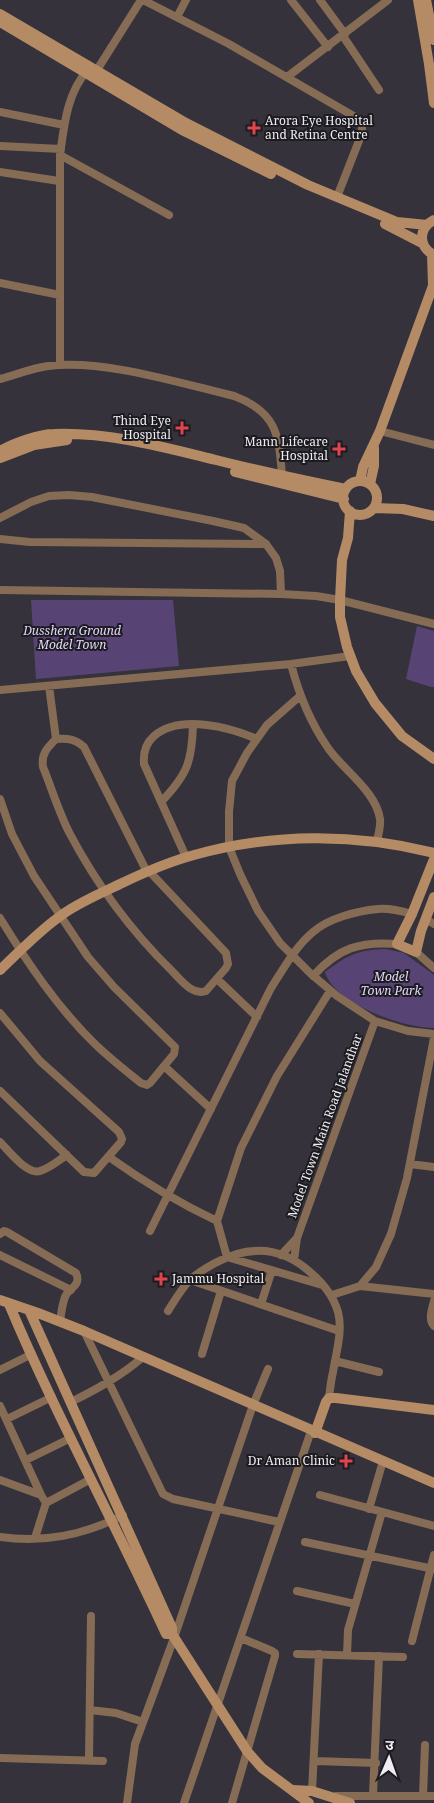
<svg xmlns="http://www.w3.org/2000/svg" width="434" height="1803" viewBox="0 0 434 1803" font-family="'Noto Serif','Noto Sans Devanagari',serif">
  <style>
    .green { fill: #584474 }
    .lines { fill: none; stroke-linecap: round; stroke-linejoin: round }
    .street { stroke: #866c55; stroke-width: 8 }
    .secondary { stroke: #b48b65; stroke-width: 10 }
    .health-dot { fill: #e0444e; stroke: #1c1b1f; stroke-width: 2 }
    .labels { text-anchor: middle; stroke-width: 4; stroke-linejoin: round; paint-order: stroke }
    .poi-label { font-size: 12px; fill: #efedf3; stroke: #1c1b1f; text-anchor: end }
    .park-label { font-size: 12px; font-style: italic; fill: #e4d6fc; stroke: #1c1b1f }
    .street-label { font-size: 12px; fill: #efedf3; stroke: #1c1b1f }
  </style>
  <rect width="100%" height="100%" fill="#35323b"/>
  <!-- green -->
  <path class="green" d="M31 600H173L179 666 36 679Z
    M417 626 434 631V687H431L406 679Z
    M386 949 404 953 434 975V1028C404 1028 334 1004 325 972 348 955 357 950 386 949Z"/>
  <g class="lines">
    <!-- street -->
    <path class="street" d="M143 0 229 44 357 118 362 123V133L337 197
      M291 0 328 47
      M320 0 345 34
      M177 17 186 0
      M343 36 379 90
      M97 70 141 0
      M287 77 388 0
      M0 112 64 125
      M0 146 61 149
      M60 155 169 215
      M0 172 59 181
      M0 283 60 295
      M60 365V155C64 126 67 92 88 70
      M0 379C16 375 32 368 48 366 104 359 179 383 234 396 277 412 279 435 282 476
      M380 431 434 445
      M0 518 31 502 49 496 69 495 92 497 213 521 244 528 266 544 276 558 280 571 281 594
      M0 539 30 542 266 544
      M0 590 281 594 316 596 340 600 434 624
      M291 664C299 695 310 722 328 748 343 770 376 791 380 819 381 826 378 835 377 842
      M49 686 56 739
      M0 690 291 664 350 656
      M300 696 267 725 247 753 232 781 229 812V847L240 874 258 911 280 943 310 973 337 996 375 1021 408 1031 434 1034
      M0 799 12 834 34 876 88 957 114 987 175 1047 174 1054 150 1083 147 1085 141 1083C125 1070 108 1057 94 1043 57 1007 27 962 0 918
      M161 802C187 775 192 762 193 725
      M186 857 144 764C143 753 145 744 154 736 180 714 229 727 257 739
      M147 872 84 747C75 739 68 738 56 739 47 748 41 754 43 767 52 789 59 813 70 834 97 885 131 931 172 971 180 979 192 996 206 991L226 968 228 964 226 953 149 871
      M425 919 434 924
      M416 952 434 968
      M313 976C338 948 360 941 397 944
      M217 979 257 1017
      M0 1013 40 1061 119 1132 122 1139 121 1142 94 1173 84 1172 0 1091
      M164 1066 211 1109
      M0 1142C9 1151 27 1175 40 1171 49 1169 59 1160 67 1155
      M109 1157C144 1182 179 1203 217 1221
      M410 1164 434 1167
      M150 1231 271 988C284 968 295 947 313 932 329 918 357 911 378 909 390 908 401 911 412 914
      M0 1234 4 1231 7 1232 76 1273C82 1286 68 1288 65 1297 62 1305 61 1314 60 1322
      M0 1255 71 1290
      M281 1255 297 1238
      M294 1260 297 1238 375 1021
      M190 1280 339 1331
      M322 1285 227 1257 217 1221 241 1148 277 1076 330 991
      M360 1286 434 1294
      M332 1295 360 1286 376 1267 391 1234 407 1178 434 1038
      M434 1301C432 1309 428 1320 434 1326
      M261 1304 272 1270
      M168 1311C175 1300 181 1289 190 1280 197 1273 206 1268 215 1263 249 1245 281 1246 310 1272 323 1283 333 1295 338 1312 343 1331 336 1353 333 1372 331 1380 330 1389 329 1398
      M84 1331 163 1494 173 1499 279 1522
      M202 1354 221 1291
      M335 1361 379 1372
      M0 1370 32 1354
      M71 1402C97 1389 121 1376 143 1357
      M0 1406 41 1495 46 1503 35 1538
      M7 1419 52 1397
      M26 1460 71 1438
      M0 1480 41 1495
      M320 1495 434 1526
      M46 1503 91 1479
      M369 1509 383 1461
      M0 1537C42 1543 85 1535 123 1515
      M305 1542 434 1569
      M297 1591 355 1604
      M412 1641 434 1555
      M297 1654 403 1657
      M347 1655 348 1630 382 1512
      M90 1710 116 1713 143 1722
      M0 1758 103 1761
      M89 1760 91 1616
      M315 1761 376 1763
      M312 1791 319 1654
      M373 1795 379 1656
      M336 1796H434
      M423 1796 425 1745
      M127 1803 135 1744 174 1638 253 1405 268 1369
      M184 1803 311 1431
      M232 1803 275 1656V1653L272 1651 241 1638"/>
    <!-- secondary -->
    <path class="secondary" d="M418 0 429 64 434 103
      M426 0 434 40
      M0 14 186 123 308 185 397 222 427 225
      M0 22 182 130 271 174
      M434 220C418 228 418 247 434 255
      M385 224 422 243
      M432 254 433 285
      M0 451C14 443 39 434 54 434 109 432 163 447 216 460 259 471 302 480 346 489
      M0 458 34 445 67 440
      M235 472 344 499
      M360 481 363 467 380 431 434 283
      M343 498a17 17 0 1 1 34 0a17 17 0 1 1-34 0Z
      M370 484 374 466V448
      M374 508 403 509 434 516
      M350 511 348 538 342 560 340 600V617L347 647 356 671 375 703 402 736 434 759
      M434 859 412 914 397 944 416 952 421 931 434 897
      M0 970C19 952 38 932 59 917 77 903 100 894 120 884 143 873 168 862 194 855 272 833 356 833 434 853
      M0 1300 38 1313 84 1331 434 1483
      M9 1304C56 1416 115 1523 166 1634H172
      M29 1310 172 1628V1634L247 1751 262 1768 309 1803
      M315 1433 326 1402 329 1398H336L434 1410
      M293 1790 312 1791 350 1803"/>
  </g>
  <!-- markers -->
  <g class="health-dot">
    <path d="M251.5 120.5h5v5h5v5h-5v5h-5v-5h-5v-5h5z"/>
    <path d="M179.5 420.5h5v5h5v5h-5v5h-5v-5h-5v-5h5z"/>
    <path d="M336.5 441.5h5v5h5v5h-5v5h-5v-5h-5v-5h5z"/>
    <path d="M158.5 1271.5h5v5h5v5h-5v5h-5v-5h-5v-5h5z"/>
    <path d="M343.5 1453.5h5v5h5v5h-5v5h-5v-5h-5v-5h5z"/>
  </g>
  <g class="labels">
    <!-- poi labels -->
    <g class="poi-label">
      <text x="265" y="125" text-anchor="start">Arora Eye Hospital<tspan x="265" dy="14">and Retina Centre</tspan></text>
      <text x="171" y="425">Thind Eye<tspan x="171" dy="14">Hospital</tspan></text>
      <text x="328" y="446">Mann Lifecare<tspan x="328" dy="14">Hospital</tspan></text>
      <text x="172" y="1283" text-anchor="start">Jammu Hospital</text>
      <text x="335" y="1465">Dr Aman Clinic</text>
    </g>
    <!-- park labels -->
    <g class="park-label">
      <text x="72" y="635">Dusshera Ground<tspan x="72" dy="14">Model Town</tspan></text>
      <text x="391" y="981">Model<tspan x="391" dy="14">Town Park</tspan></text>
    </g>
    <!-- street labels -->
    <g class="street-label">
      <text transform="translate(325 1126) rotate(-70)" y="4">Model Town Main Road Jalandhar</text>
    </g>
  </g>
  <!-- north arrow -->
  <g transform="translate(389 1758) rotate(2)" stroke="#1c1b1f" stroke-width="4" paint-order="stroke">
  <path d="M0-4L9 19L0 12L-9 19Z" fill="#efedf3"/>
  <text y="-8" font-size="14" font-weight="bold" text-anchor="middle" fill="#efedf3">उ</text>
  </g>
</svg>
